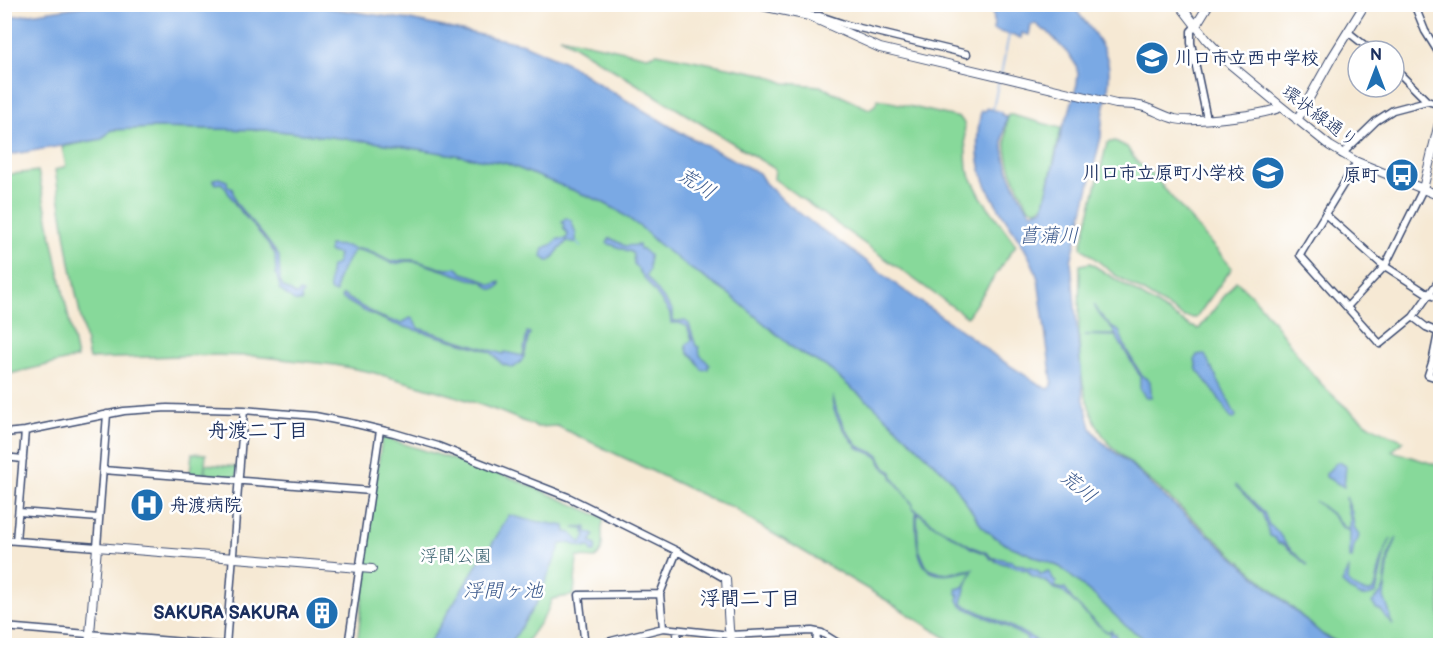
<svg xmlns="http://www.w3.org/2000/svg" width="1445" height="650" viewBox="0 0 1445 650" font-family="'Balsamiq Sans','Klee One',sans-serif">
  <style>
    .green { fill: #87d99a; stroke: #51847c; stroke-width: 1.5 }
    .water { fill: #7aa9e4; stroke: #4a6ca1; stroke-width: 1.5 }
    .lines { fill: none; stroke-linecap: round; stroke-linejoin: round }
    .stream { stroke: #7aa9e4; stroke-width: 1.5 }
    .minor-casing { stroke: #3c4b70; stroke-width: 9 }
    .tertiary-casing { stroke: #3c4b70; stroke-width: 10 }
    .minor { stroke: #fff; stroke-width: 6 }
    .tertiary { stroke: #fff; stroke-width: 8 }
    .labels { text-anchor: middle; stroke-width: 5; stroke-linejoin: round; paint-order: stroke }
    .poi-label { font-size: 18px; font-weight: bold; fill: #1b2f5e; stroke: #fff; text-anchor: end }
    .street-label { font-size: 18px; fill: #1b2f5e; stroke: #fff }
    .park-label { font-size: 18px; fill: #3b6270; stroke: #fff }
    .water-label { font-size: 20px; font-style: italic; fill: #3c5a8d; stroke: #fff }
    .neighbourhood-label { font-size: 20px; font-weight: bold; fill: #1b2f5e; stroke: #fff }
  </style>
  <rect width="100%" height="100%" fill="#fff"/>
  <filter id="ink" filterUnits="userSpaceOnUse"><feTurbulence type="fractalNoise" baseFrequency=".0167" numOctaves="2"/><feDisplacementMap in="SourceGraphic" scale="12" xChannelSelector="R" yChannelSelector="G"/><feConvolveMatrix kernelMatrix="1 2 1 2 8 2 1 2 1" color-interpolation-filters="sRGB"/></filter>
  <filter id="wash" filterUnits="userSpaceOnUse"><feTurbulence type="fractalNoise" baseFrequency=".008" numOctaves="4" result="noise"/><feDisplacementMap in="SourceGraphic" scale="24" xChannelSelector="R" yChannelSelector="G"/><feGaussianBlur stdDeviation="1.35" result="paint"/><feColorMatrix in="noise" values="0 0 0 0 0 0 0 0 0 0 0 0 0 0 0 0 0 1.4 0 .05"/><feComposite in="paint" operator="in"/></filter>
  <g filter="url(#wash)">
    <rect width="100%" height="100%" fill="#f6e9d4"/>
    <!-- green -->
    <path class="green" d="M560 37 647 56 657 53 763 74 785 83 820 86 869 109 875 105 878 99 960 118 964 123 967 169 981 197 1016 245 967 317 774 179 775 169Z
      M1008 114 1061 128 1044 204C1039 211 1034 212 1028 206 1010 173 1001 153 1008 114Z
      M153 128 270 130 374 142 505 163 600 201 617 210 643 229 656 242 691 269 729 294 797 351 827 367 850 387 873 405 950 478 983 528 1003 543 1060 567 1096 597 1127 627 1141 636 1152 645H957L886 600 752 521 733 507 715 501 557 426 537 427 501 412 452 395 371 372 335 365 254 356 207 355 89 359 70 263 55 170 66 166 62 147 102 139 111 130Z
      M1115 141 1127 147 1136 161 1151 173 1232 268 1196 318 1184 317 1115 275 1081 247 1107 143Z
      M38 171 77 358 5 375V175Z
      M1090 263 1190 326 1199 329 1236 281C1264 304 1284 337 1306 366 1321 386 1349 412 1370 425 1380 432 1393 436 1404 441L1392 451 1440 466V645H1343L1322 634 1109 444C1070 394 1080 325 1080 265Z
      M382 437 515 479 604 518C603 523 601 528 602 534 602 544 604 551 595 558L577 557 574 595 552 599 546 614 527 641 526 645 357 646 365 572 364 562Z
      M192 453 206 454 205 464 238 467 237 477 205 474V465L204 474 190 473Z"/>
    <!-- water -->
    <path class="water" d="M97 4 308 5 410 20 524 44 567 63 599 84 678 131 759 173 765 183 784 201 811 222 865 260 898 286 972 338 998 358 1045 388 1049 389 1051 386 1052 381 1038 279C1027 241 995 212 983 176 975 154 977 132 981 111H985L987 108 1001 112 1002 115 1007 116C1005 124 1003 132 1003 140 1002 163 1016 192 1029 210L1032 213 1043 209 1063 126 1069 113 1077 84 1078 74 1076 65 1070 56 1047 31 1043 30 1036 24 1031 25 1029 35 1022 33 1021 38 993 30 994 24 993 5H1074C1077 14 1084 19 1090 28 1095 34 1099 41 1103 48 1118 77 1101 106 1101 137L1071 261 1083 397 1091 428 1101 441 1131 465 1158 491 1288 605 1324 636 1340 645H1153L1141 636 1127 627 1096 597 1060 567 1003 543 983 528 950 478 873 405 850 387 827 367 797 351 729 294 691 269 656 242 643 229 617 210 600 201 505 163 374 142 270 130 154 128 111 130 102 139 8 155 5 154 4 18Z
      M219 178 227 181 228 187 232 188 236 203 263 235 279 256 280 281 283 287 296 295H298L299 292 303 293 301 297 302 302 294 301 279 289 280 287 276 274 275 254 262 236 236 206 225 187 221 183 216 184 213 179Z
      M566 218 571 220 576 234V242L574 243 567 241C564 245 560 249 557 252 552 259 550 266 542 256L544 248 553 244 558 239H566C570 233 566 232 563 228L564 225 562 222Z
      M610 238 625 246 639 245 640 249H642L649 255V270L646 276 673 311V321H685L689 324 696 346 699 347 700 355 710 365 708 366V369L702 370 693 356 688 353 686 345 692 340 687 326 679 323H671L670 313 634 264 633 254 631 252 607 243Z
      M329 245 346 246 354 249H365L391 262 403 260H414L440 268 449 269 456 267 463 273 482 279 491 285 500 282V285L496 289H491L482 281 470 279 418 262 408 261 393 264 373 254 359 250 353 251C348 261 342 269 338 278 336 283 337 288 336 293L330 291C329 283 329 275 331 267L338 263 337 260 338 254 329 252Z
      M343 295C360 306 381 320 402 323L410 318 413 319 418 328 503 354 505 352 523 356 527 332 530 333C524 349 529 358 513 368L502 364 492 353 483 349 394 324 364 311 341 298Z
      M1094 304 1098 312 1111 327 1119 331 1127 351 1142 376 1150 381 1151 391V397H1145L1140 388V376L1116 336 1084 335H1116C1110 324 1097 316 1094 304Z
      M1202 354 1205 355 1236 416 1234 419 1231 418 1216 394 1197 370 1195 359 1197 355Z
      M833 397 837 412 846 430 858 446 879 455C881 463 885 469 892 472L893 478 912 503 913 508 915 509 935 525 972 547 987 553 992 558H998L1006 560 1012 561 1015 564 1023 565 1025 567 1031 568 1039 571 1040 575 1048 571 1053 578V580L1056 582 1055 587 1064 589 1065 588C1072 602 1094 624 1108 632L1111 630 1114 634H1116V641L1119 640V642L1126 645C1118 646 1115 645 1109 639L1111 632H1107L1103 629 1062 591 1053 588 1048 583 1032 576 1028 571 995 561 996 559H991L985 553 971 548 963 542 935 526 917 512 918 547 927 568C941 576 958 572 973 569L965 588 962 604 1010 626 1045 645H1041L1033 641V643H1028L1027 642V638L1007 627 961 606 958 600 959 595 957 594 956 589C967 588 969 579 972 570 960 572 946 577 934 573 915 567 916 530 916 514L917 511 912 508 913 505 893 479 891 473C884 470 880 464 879 457L858 448C849 437 829 411 833 397Z
      M1339 462 1346 466 1344 487 1326 477V474L1336 463Z
      M1235 485 1260 508 1264 512 1269 525C1278 529 1280 536 1286 544 1292 552 1301 558 1308 566L1283 544 1278 543 1275 538 1270 536 1262 513Z
      M1346 497 1352 513 1354 527 1359 535 1358 539 1354 546 1352 558H1350V531L1343 528 1331 514 1315 501 1332 514 1343 526 1349 530C1353 519 1347 507 1346 497Z
      M509 515 528 520 565 526 566 532 571 533 581 543 586 536 584 532V529L574 528 586 527V532L593 534 594 536 590 542 596 545 595 552H592L590 547H587L585 548 569 543 561 544 537 602 510 645H428L484 553 488 551Z
      M1397 537 1389 558 1384 597 1390 614V619L1393 625 1387 619 1381 610 1377 609 1372 603 1382 592 1384 588 1388 557Z
      M1391 538 1385 551 1376 593C1361 601 1354 593 1342 583L1349 567 1348 582C1355 588 1372 600 1376 585 1377 580 1378 575 1379 570 1382 559 1386 548 1391 538Z"/>
    <g class="lines">
      <!-- stream -->
      <path class="stream" d="M1001 74 1009 35
        M993 109 999 79
        M576 241 581 247"/>
    </g>
  </g>
  <g filter="url(#ink)">
    <g class="lines">
      <defs>
        <path id="minor" d="M1414 4 1425 31 1440 55
          M813 16H820L847 25 967 54
          M1195 27 1191 31V43L1207 119
          M1348 32 1372 51
          M1394 68 1427 101
          M1342 154 1376 121 1393 110 1427 101 1440 105
          M1357 162 1300 255 1380 344 1413 317 1440 279
          M1325 214 1380 263 1428 294 1440 299
          M1347 307 1385 266 1423 189
          M1413 317 1426 327 1440 333
          M1438 333 1432 363 1428 375 1440 379
          M4 433 25 431 124 411 167 408 244 410 278 413 315 416 356 424 394 433 438 446 568 497 677 551 726 579
          M4 457 23 459
          M103 470 371 491
          M19 512 99 518
          M4 540 97 547 107 414
          M16 541 25 431
          M4 627 232 646
          M663 628 660 594 677 551
          M226 646 244 410
          M348 646 380 430
          M585 646 579 595 660 594
          M591 646 663 628 730 635 812 631 822 633 843 646
          M675 646 678 630
          M816 646 817 632"/>
        <path id="tertiary" d="M752 4 809 16 880 48 1116 104C1125 105 1135 104 1144 107 1154 110 1164 116 1175 119 1192 123 1266 115 1281 107
          M1179 4 1207 40 1231 65 1272 99 1330 146 1357 162 1440 196
          M1195 27 1209 4
          M1297 120 1331 59 1365 4
          M1423 189 1440 119
          M726 579 729 629 732 646
          M89 646 97 547 372 569"/>
      </defs>
      <!-- minor casing -->
      <use href="#minor" class="minor-casing"/>
      <!-- tertiary casing -->
      <use href="#tertiary" class="tertiary-casing"/>
      <!-- minor -->
      <use href="#minor" class="minor"/>
      <!-- tertiary -->
      <use href="#tertiary" class="tertiary"/>
    </g>
  </g>
  <!-- icons -->
  <defs>
    <symbol id="school-disc" viewBox="-11 -11 22 22"><circle r="9.5" fill="#1f6fb2" stroke="#fff"/><path d="M0-5L7-2L0 1L-7-2ZM-4 1L0 2.5L4 1V4Q0 6-4 4Z" fill="#fff"/></symbol>
    <symbol id="bus-disc" viewBox="-11 -11 22 22"><circle r="9.5" fill="#1f6fb2" stroke="#fff"/><path d="M-5-6H5V4H4V6H2V4H-2V6H-4V4H-5ZM-3.5-4V0h7V-4ZM-3.5 1.2v1.5H-2V1.2ZM2 1.2v1.5H3.5V1.2Z" fill="#fff"/></symbol>
    <symbol id="hospital-disc" viewBox="-11 -11 22 22"><circle r="9.5" fill="#1f6fb2" stroke="#fff"/><path d="M-5-5h3v3.5h4V-5h3V5h-3V1.5h-4V5h-3Z" fill="#fff"/></symbol>
    <symbol id="building-disc" viewBox="-11 -11 22 22"><circle r="9.5" fill="#1f6fb2" stroke="#fff"/><path d="M-4-6H4V6H1V3H-1V6H-4ZM-2.5-4.3h1.7v1.8h-1.7ZM.8-4.3h1.7v1.8H.8ZM-2.5-1h1.7V.8h-1.7ZM.8-1h1.7V.8H.8Z" fill="#fff"/></symbol>
  </defs>
  <g fill-rule="evenodd">
    <use href="#school-disc" x="1133" y="39" width="38" height="38"/>
    <use href="#school-disc" x="1249" y="154" width="38" height="38"/>
    <use href="#bus-disc" x="1383" y="156" width="38" height="38"/>
    <use href="#hospital-disc" x="128" y="486" width="38" height="38"/>
    <use href="#building-disc" x="303" y="594" width="38" height="38"/>
  </g>
  <g class="labels">
    <!-- poi labels -->
    <g class="poi-label">
      <text x="1175" y="64" text-anchor="start">川口市立西中学校</text>
      <text x="1245" y="179">川口市立原町小学校</text>
      <text x="1379" y="181">原町</text>
      <text x="170" y="511" text-anchor="start">舟渡病院</text>
      <text x="299" y="619">SAKURA SAKURA</text>
    </g>
    <!-- street labels -->
    <g class="street-label">
      <text transform="translate(1320 116) rotate(37)" y="6">環状線通り</text>
    </g>
    <!-- park labels -->
    <g class="park-label">
      <text x="456" y="562">浮間公園</text>
    </g>
    <!-- water labels -->
    <g class="water-label">
      <text transform="translate(697 183) rotate(32)" y="7">荒川</text>
      <text x="1049" y="242">菖蒲川</text>
      <text transform="translate(1079 486) rotate(39)" y="7">荒川</text>
      <text x="503" y="597">浮間ヶ池</text>
    </g>
    <!-- neighbourhood labels -->
    <g class="neighbourhood-label">
      <text x="258" y="437">舟渡二丁目</text>
      <text x="750" y="605">浮間二丁目</text>
    </g>
  </g>
  <!-- margin -->
  <rect width="1445" height="650" fill="none" stroke="#fff" stroke-width="24"/>
  <!-- north arrow -->
  <g transform="translate(1376 69)"><circle r="28" fill="#ffffff" stroke="#a4acbf" stroke-width="1.5"/>
  <path d="M0-4.5L10 22L0 15L-10 22Z" fill="#1f6fb2"/>
  <text y="-9" font-size="16" font-weight="bold" text-anchor="middle" fill="#1b2f5e">N</text>
  </g>
</svg>
